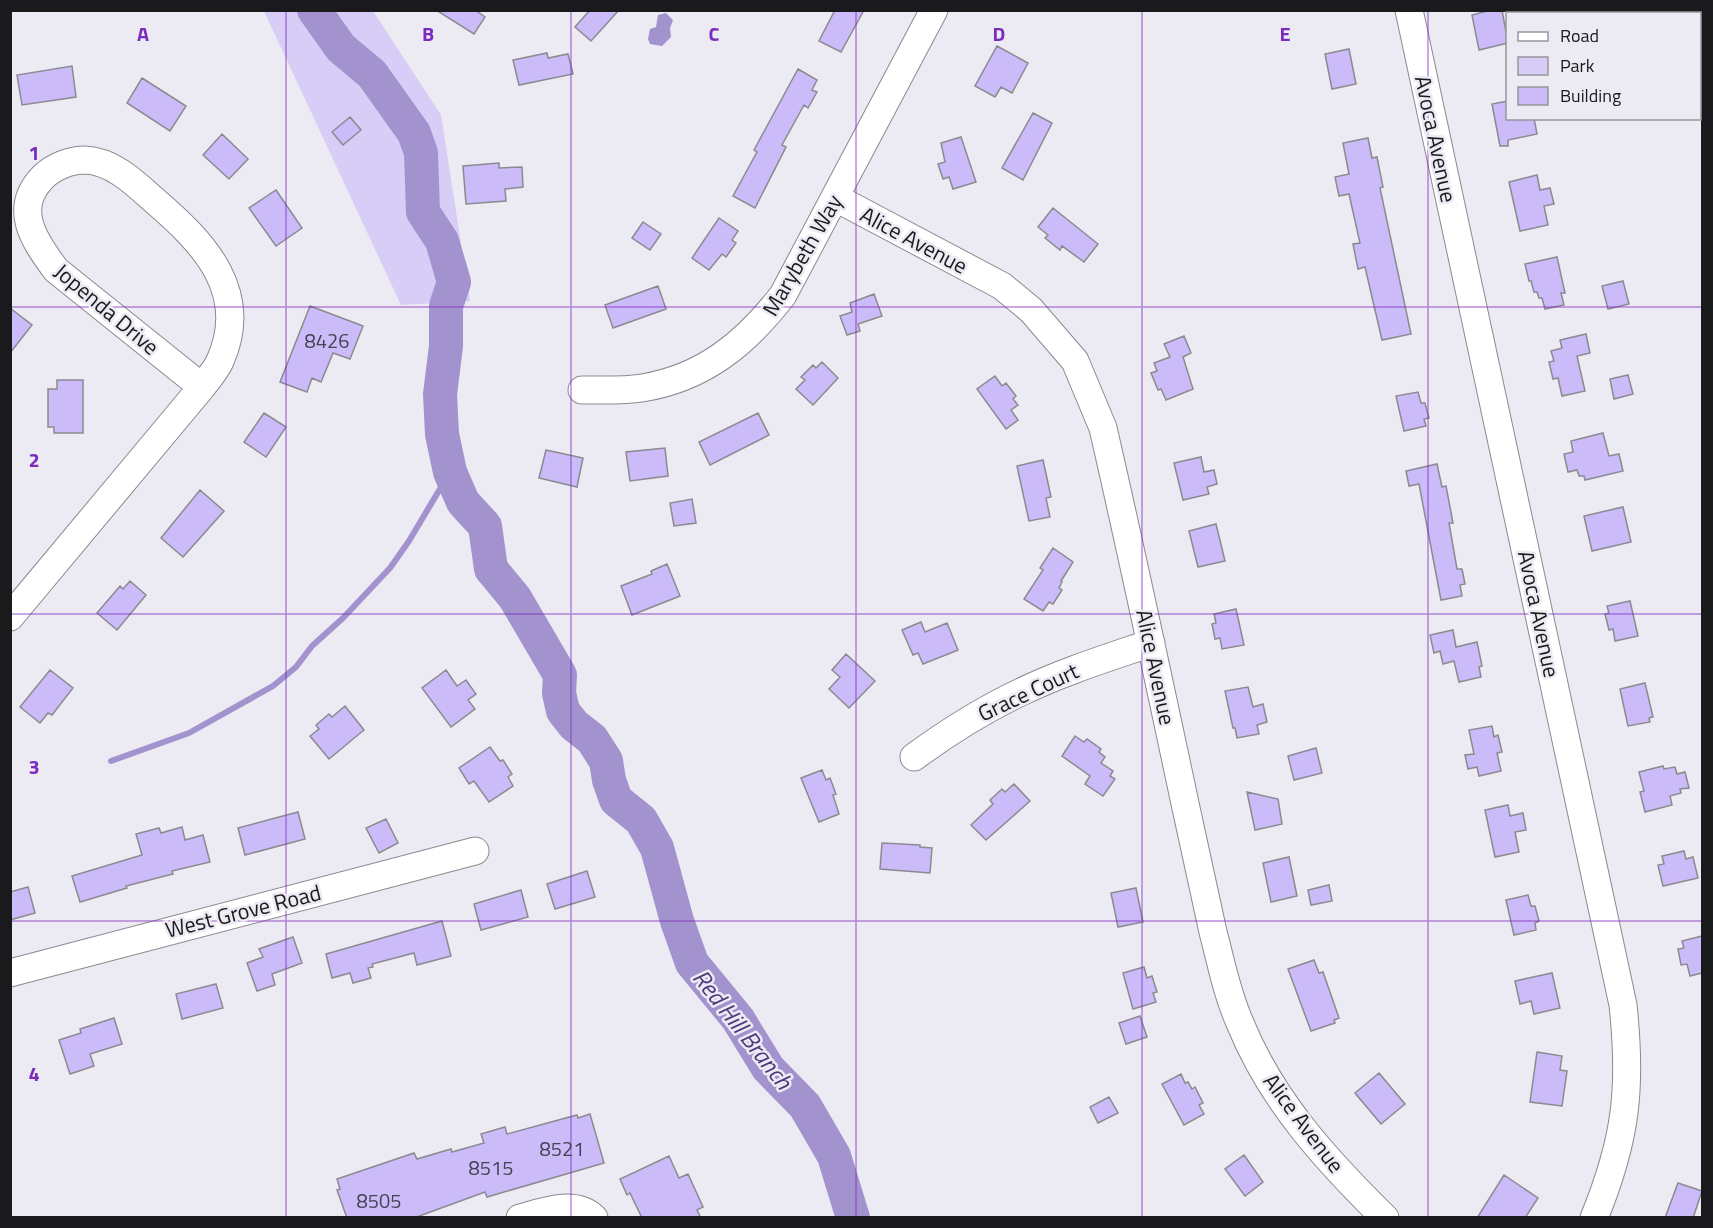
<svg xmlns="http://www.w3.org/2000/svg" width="1713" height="1228" font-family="'Titillium Web',sans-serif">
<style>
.green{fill:#d7cdf6}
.water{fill:#a292cd}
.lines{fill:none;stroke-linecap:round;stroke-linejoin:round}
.stream{stroke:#a292cd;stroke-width:6}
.river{stroke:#a292cd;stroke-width:34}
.building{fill:#cbbbf8;stroke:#8b8a90;stroke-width:1.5}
.minor-casing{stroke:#8b8990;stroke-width:29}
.minor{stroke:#fff;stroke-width:27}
.grid{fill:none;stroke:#7b2cbf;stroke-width:1.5;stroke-opacity:0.55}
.labels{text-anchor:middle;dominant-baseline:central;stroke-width:5;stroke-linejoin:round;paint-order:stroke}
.number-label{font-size:20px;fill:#464253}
.street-label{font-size:22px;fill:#1a191c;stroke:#eceaf2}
.water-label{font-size:24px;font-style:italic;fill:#4f377e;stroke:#eceaf2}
.grid-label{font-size:20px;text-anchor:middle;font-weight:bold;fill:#7b2cbf;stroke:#eceaf2;stroke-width:5;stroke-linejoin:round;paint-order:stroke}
</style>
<rect width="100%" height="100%" fill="#eceaf2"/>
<path class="green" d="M264,11H373L441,115L470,301L401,305Z"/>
<path class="water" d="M666,13L673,20L670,28L671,37L662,46L650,44L648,39L650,29L656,27L658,15Z"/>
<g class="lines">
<path class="stream" d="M111,761L189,733L273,686L296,667L312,646L343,618L390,568L409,541L450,472"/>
<path class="river" d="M314,10L341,48L372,74L414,133L421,153L423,212L442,241L454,282L446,306V346L440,394L442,434L450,472L463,502L485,526L491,569L515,598L560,675L559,693L563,711L574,725L592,739L606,761L609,780L616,800L641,820L657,848L677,921L692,963L738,1019L768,1068L805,1106L834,1156L853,1218"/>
</g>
<path class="building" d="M436,10H475L485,17L474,34Z
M590,10H619L591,41L575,27Z
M835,10H864L841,52L819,41Z
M1491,10H1502L1508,43L1479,50L1472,15Z
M997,46L1028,63L1012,93L1001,87L995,97L975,86Z
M1349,49L1356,84L1332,89L1325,54Z
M547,53L548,58L568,54L573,74L519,85L513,60Z
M72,66L76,97L22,105L17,75Z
M798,69L817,80L812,90L817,92L808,108L804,105L782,145L786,147L755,208L733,196L757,152L754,150Z
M142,78L186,106L170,131L127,103Z
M1508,101V118H1534L1537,134L1508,140V146H1500L1492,104Z
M1033,113L1052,123L1023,180L1002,168Z
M350,117L361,130L343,145L332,132Z
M222,134L248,159L229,179L203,155Z
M961,137L976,182L953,189L949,177L943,179L938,164L945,162L941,143Z
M1368,138L1372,158L1377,157L1383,187L1380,188L1411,334L1382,340L1365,267L1358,269L1353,244L1360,243L1349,194L1339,196L1335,177L1349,174L1343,143Z
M499,163V168L522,167L523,187L505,189L506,201L466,204L463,166Z
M1537,175L1540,190L1550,188L1554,204L1544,206L1548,225L1520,231L1509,182Z
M276,190L302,228L276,246L249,208Z
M1053,208L1098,244L1084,262L1062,246L1060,250L1045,238L1048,235L1038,227Z
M719,218L738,231L732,240L736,243L726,257L722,254L709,270L692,258Z
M643,222L661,234L650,250L632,238Z
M1557,257L1565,293H1561L1564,305L1545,309L1542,298H1539L1537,292H1534L1531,281H1529L1525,264Z
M1623,281L1629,304L1608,309L1602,286Z
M658,286L666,309L613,328L605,305Z
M874,294L882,316L858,324L860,331L847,335L840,316L852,312L850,303Z
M310,306L363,326L350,359L333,353L321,382L312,378L307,392L280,382Z
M10,308L32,325L10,353Z
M1586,334L1590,353L1577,356L1585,391L1562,396L1558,378L1553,379L1549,362L1554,361L1551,351L1562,348L1560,340Z
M1184,336L1191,353L1183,357L1193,389L1166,400L1161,389L1158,390L1151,373L1157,371L1154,363L1170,357L1164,344Z
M822,362L838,378L813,405L796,389L805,380L801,377L813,365L816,368Z
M1628,375L1633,394L1614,399L1610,379Z
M995,376L1002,386L1006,383L1016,396L1013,399L1018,405L1011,410L1018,420L1006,429L977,389Z
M57,380H83V433H54V427H48V389H57Z
M1418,392L1421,403H1425L1429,418L1424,419L1426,426L1404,431L1396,396Z
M264,413L286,427L266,457L244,442Z
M758,413L769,435L710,465L699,442Z
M1603,433L1609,456L1619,454L1623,471L1585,480L1584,476H1579L1577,470L1568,472L1564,454L1573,452L1571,441Z
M665,448L668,476L630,481L626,452Z
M546,450L583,458L577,487L539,478Z
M1201,457L1204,472L1214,470L1217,484L1207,487L1209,494L1183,500L1174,463Z
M1043,460L1051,497L1046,498L1050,517L1029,521L1017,466Z
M1437,464L1442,487L1446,486L1453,523H1449L1457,569H1462L1465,584L1460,585L1462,596L1441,600L1419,484L1409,486L1406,471Z
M200,490L224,511L183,557L161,538Z
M692,499L696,523L674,526L670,503Z
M1623,507L1631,542L1592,551L1584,516Z
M1216,524L1225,561L1198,567L1189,531Z
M1053,548L1073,562L1061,581L1062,582L1059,588L1062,590L1053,604L1049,602L1043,611L1024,599L1043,570L1040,568Z
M667,564L680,596L632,615L621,586L652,574L651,571Z
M130,581L146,595L117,630L97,613L120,586L123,589Z
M1630,601L1638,636L1615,641L1613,629L1609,630L1605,614L1609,613L1607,606Z
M1236,609L1244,645L1222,649L1220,638L1215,639L1212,624L1216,623L1214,614Z
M921,622L925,632L947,623L958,650L923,664L918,653L913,655L902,630Z
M1453,630L1456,647L1477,642L1482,666L1479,667L1481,677L1459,682L1454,661L1443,664L1440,651L1434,653L1430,635Z
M846,654L875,681L849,708L829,689L840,677L832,670Z
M50,670L73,688L52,715L48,713L40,723L20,707Z
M446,670L457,686L466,680L476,694L468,700L475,709L451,727L422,688Z
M1645,683L1653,717L1649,718L1650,722L1628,726L1620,689Z
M1248,687L1253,707L1263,704L1267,722L1257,725L1259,734L1237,738L1235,728H1233L1225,691Z
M345,706L364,730L329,759L310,736L319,729L316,725L329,714L332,717Z
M1492,726L1494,737L1498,735L1502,752L1497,753L1501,771L1479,776L1477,767L1468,769L1465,755L1474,754L1469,730Z
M1075,736L1084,742L1087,739L1101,749L1099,752L1105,757L1101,763L1113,771L1110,776L1115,779L1103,796L1085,784L1090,776L1062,756Z
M490,747L500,761L503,760L512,774L508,777L513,786L489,802L474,781L469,784L459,768Z
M1316,748L1322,773L1294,780L1288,756Z
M1663,766L1664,769L1675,767L1677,774L1685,772L1689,788L1680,789L1681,793L1670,796L1672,805L1645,812L1640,792L1644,791L1639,772Z
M822,770L826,780L830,778L836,794L833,795L839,814L819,822L801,778Z
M1014,784L1030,801L986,840L971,825L993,804L990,800L1002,789L1005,792Z
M1247,792L1278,799L1282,824L1255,830Z
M1508,805L1510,816L1523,813L1526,830L1515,832L1519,852L1495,857L1485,810Z
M298,812L305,839L245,855L238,828Z
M386,819L398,843L379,853L366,828Z
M182,827L185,840L203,835L210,862L172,871L173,874L126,886L127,888L80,902L72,876L142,855L136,834L159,828L161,833Z
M882,843L920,845V847L932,848L930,873L880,869Z
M1684,851L1686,859L1693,857L1698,878L1663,886L1658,865L1664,864L1662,856Z
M1289,857L1297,896L1271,902L1263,863Z
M587,871L595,897L555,909L547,884Z
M1329,885L1332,901L1311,905L1308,890Z
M28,887L35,913L10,920V892Z
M1136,888L1143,922L1118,927L1111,893Z
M521,890L528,917L481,930L474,904Z
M1528,895L1531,906H1535L1539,921L1535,923L1536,930L1514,935L1506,900Z
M442,921L451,956L417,965L414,953L372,964L373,967L368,968L371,978L353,983L350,973L332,978L326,954Z
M1702,936V973L1690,976L1687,964L1681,965L1678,949L1684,948L1682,941Z
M293,937L302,963L272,974L275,985L257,991L247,963L263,957L259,949Z
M1314,960L1319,973L1323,972L1339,1018L1334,1020L1335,1023L1311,1031L1288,969Z
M1144,967L1147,978L1152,976L1157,992L1153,993L1156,1002L1133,1009L1123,973Z
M1552,973L1560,1008L1534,1014L1531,1001L1520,1004L1515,981Z
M216,984L223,1008L182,1019L176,994Z
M1140,1016L1147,1037L1126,1044L1119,1023Z
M114,1018L122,1044L90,1054L94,1066L70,1074L59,1040L81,1033L80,1029Z
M1537,1052L1562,1056L1560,1070L1567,1071L1562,1106L1530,1102Z
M1379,1073L1405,1104L1381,1124L1355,1093Z
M1181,1074L1185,1083L1188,1082L1192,1089L1195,1087L1203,1103L1199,1105L1204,1114L1184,1125L1162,1084Z
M1109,1097L1118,1113L1098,1123L1090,1107Z
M590,1114L604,1163L580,1170L487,1197L485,1192L414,1218H347L337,1190L340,1189L337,1179L414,1153L417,1159L451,1149L452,1152L484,1143L481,1134L505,1127L507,1134L577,1115L578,1118Z
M1244,1155L1263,1182L1245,1196L1225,1169Z
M669,1156L679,1178L688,1174L703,1207L697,1210L701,1218H642L630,1193L627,1195L620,1179Z
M1504,1175L1538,1198L1525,1218H1477Z
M1678,1183L1702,1191L1693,1218H1665Z"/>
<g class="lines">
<g class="minor-casing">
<path id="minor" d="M1409,10L1623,1005C1632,1089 1626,1140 1594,1218
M836,198L1002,286L1031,310L1075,361L1103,428C1132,554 1159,681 1186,808C1195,849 1204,891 1213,932C1221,962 1227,994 1240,1023C1271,1100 1326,1160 1385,1218
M582,390C602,390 623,391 642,388C704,378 746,343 783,295L934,10
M10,617L202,387C208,379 216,370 220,361C251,292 204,243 155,201C136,184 113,161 85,160C70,160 53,167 43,177C12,209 34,240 56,270L202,387
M914,757C948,732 983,710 1021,692C1062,672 1107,658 1151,643
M10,973L475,851
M520,1218C542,1212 575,1199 594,1218"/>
</g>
<use href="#minor" class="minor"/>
</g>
<path class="grid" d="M286,10V1218M571,10V1218M856,10V1218M1142,10V1218M1428,10V1218M10,307H1702M10,614H1702M10,921H1702"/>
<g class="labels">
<g class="number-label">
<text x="327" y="340">8426</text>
<text x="562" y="1148">8521</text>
<text x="491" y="1167">8515</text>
<text x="379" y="1200">8505</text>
</g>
<g class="street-label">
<text transform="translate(1436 139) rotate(78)">Avoca Avenue</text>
<text transform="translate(914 240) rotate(28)">Alice Avenue</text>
<text transform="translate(802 255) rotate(-60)">Marybeth Way</text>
<text transform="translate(107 309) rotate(40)">Jopenda Drive</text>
<text transform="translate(1539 614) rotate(78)">Avoca Avenue</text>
<text transform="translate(1156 667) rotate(78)">Alice Avenue</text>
<text transform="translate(1028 692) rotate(-25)">Grace Court</text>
<text transform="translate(243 911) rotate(-14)">West Grove Road</text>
<text transform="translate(1304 1123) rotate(53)">Alice Avenue</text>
</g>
<g class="water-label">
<text transform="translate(743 1029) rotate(52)">Red Hill Branch</text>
</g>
</g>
<g class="grid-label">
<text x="143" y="41">A</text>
<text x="428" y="41">B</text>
<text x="714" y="41">C</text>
<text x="999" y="41">D</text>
<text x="1285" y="41">E</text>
<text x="34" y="160">1</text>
<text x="34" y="467">2</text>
<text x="34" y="774">3</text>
<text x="34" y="1081">4</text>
</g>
<rect width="1713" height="1228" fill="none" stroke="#1a191c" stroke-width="24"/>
<rect x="1506" y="12" width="195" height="108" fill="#eceaf2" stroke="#98969c" stroke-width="1.5"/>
<rect x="1518" y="32" width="30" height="9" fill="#ffffff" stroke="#98969c" stroke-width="1.5"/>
<text x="1560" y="42" font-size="18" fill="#1a191c">Road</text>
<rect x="1518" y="57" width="30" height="18" fill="#d7cdf6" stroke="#98969c" stroke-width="1.5"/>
<text x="1560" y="72" font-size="18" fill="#1a191c">Park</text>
<rect x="1518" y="87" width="30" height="18" fill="#cbbbf8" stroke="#98969c" stroke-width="1.5"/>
<text x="1560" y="102" font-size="18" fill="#1a191c">Building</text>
</svg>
